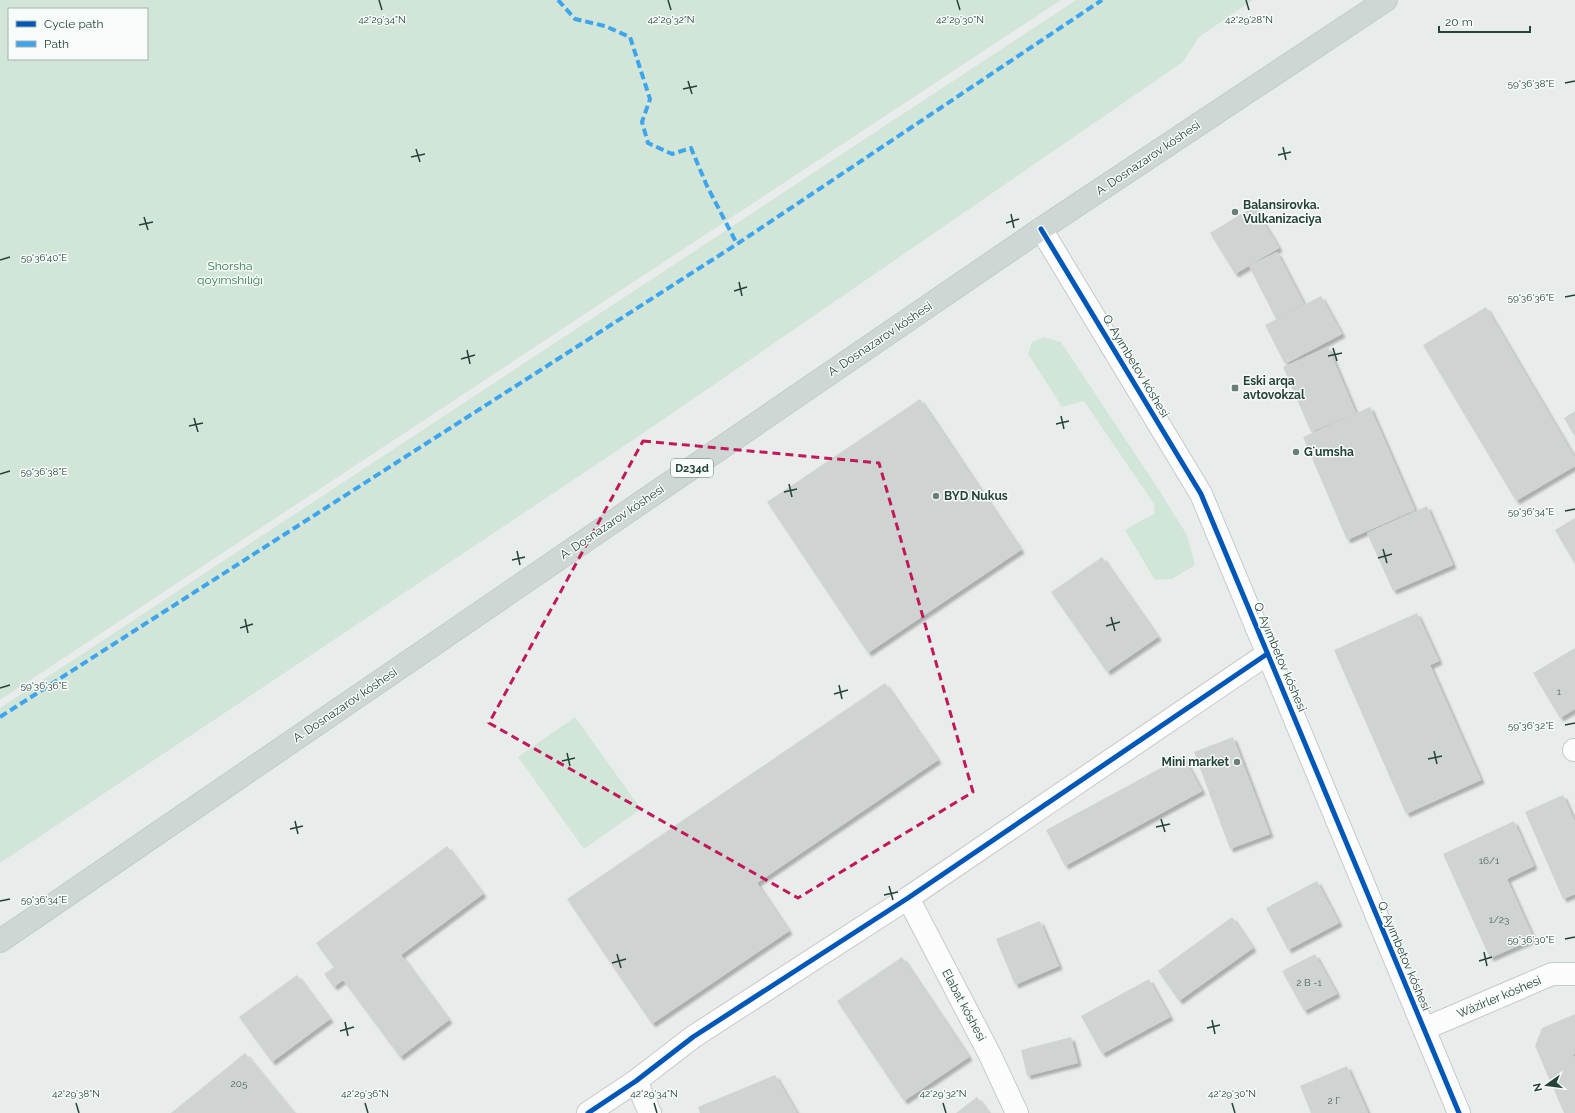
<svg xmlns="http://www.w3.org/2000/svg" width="1575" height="1113" font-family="Raleway,sans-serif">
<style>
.green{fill:#d1e6d8;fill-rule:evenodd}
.building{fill:#cfd4d2;filter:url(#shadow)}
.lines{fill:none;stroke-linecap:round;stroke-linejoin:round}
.street-casing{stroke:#c5cac8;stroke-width:24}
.secondary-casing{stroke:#c3cbc8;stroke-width:24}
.primary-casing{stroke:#c3ccc9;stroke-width:24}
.street{stroke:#fcfcfc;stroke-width:22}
.secondary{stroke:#fcfcfc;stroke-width:22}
.primary{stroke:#cfd7d5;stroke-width:22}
.quiet{stroke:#3ea4ec;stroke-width:4;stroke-dasharray:8 4;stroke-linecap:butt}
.cycleway-casing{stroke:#f7fbf9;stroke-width:8}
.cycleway{stroke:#0057b8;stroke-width:5}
.marked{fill:none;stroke:#c2185b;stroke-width:3;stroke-dasharray:8 5;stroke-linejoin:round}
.ticks{fill:none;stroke:#24423a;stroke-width:1.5}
.poi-dot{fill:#697e78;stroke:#f7fbf9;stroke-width:1.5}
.labels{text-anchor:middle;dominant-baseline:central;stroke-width:3;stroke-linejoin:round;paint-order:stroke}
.number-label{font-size:10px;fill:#506761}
.shield{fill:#f7fbf9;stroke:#637a73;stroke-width:1}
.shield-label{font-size:11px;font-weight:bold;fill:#24423a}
.street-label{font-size:12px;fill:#24423a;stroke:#f7fbf9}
.poi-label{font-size:12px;font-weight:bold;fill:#24423a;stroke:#f7fbf9;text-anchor:start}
.park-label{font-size:12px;fill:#2d7a4b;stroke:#f7fbf9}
.ticks-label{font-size:10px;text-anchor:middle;fill:#24423a;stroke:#f7fbf9;stroke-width:3;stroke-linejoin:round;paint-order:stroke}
</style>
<defs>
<filter id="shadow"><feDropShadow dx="3.5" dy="3.5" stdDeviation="1" flood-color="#0004"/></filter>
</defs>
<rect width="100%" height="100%" fill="#e8edeb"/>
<path class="green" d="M0,0H1061L0,700ZM9,9H147V59H9Z
M1076,0H1253L1199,37L1183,62L645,432L0,863V708Z
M1044,337L1061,342L1159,490L1187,535L1195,565L1172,579L1155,580L1125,530L1155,513L1154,504L1084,401L1062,407L1028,354L1032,342Z
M575,717L641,809L584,849L518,757Z"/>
<path class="building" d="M1254,206L1279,248L1235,274L1210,233Z
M1277,252L1304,304L1276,319L1249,266Z
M1321,296L1342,334L1285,364L1265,325Z
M1486,307L1575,458V466L1516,501L1423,345Z
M1328,347L1356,413L1311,432L1283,367Z
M920,399L1021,550L868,653L767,502Z
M1370,407L1415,510L1347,540L1303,437Z
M1575,411V437L1564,418Z
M1427,506L1453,565L1393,591L1367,533Z
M1575,518V564L1555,530Z
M1102,557L1158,637L1107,672L1051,592Z
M1417,613L1439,661L1430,665L1481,780L1406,814L1334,650Z
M1575,648V709L1560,718L1533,673Z
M885,683L938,760L757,883L789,931L652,1024L567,899Z
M1233,737L1270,834L1230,849L1194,752Z
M1183,756L1202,791L1065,866L1046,830Z
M1563,795L1575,822V894L1563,899L1525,812Z
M1514,821L1534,866L1507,879L1534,939L1490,958L1443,854Z
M447,846L483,894L401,955L449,1020L400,1057L343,980L334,987L324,974L334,967L316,943Z
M1317,881L1339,923L1288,950L1266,908Z
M1232,917L1253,948L1179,1001L1158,971Z
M1040,921L1059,966L1015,985L996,939Z
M1315,954L1337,994L1304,1011L1282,971Z
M902,957L969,1057L904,1101L837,1001Z
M297,975L330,1019L272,1062L239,1017Z
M1149,979L1170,1017L1102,1054L1081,1016Z
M1575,1014V1053L1573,1054L1575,1058V1113H1564L1535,1046L1542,1028Z
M1071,1037L1078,1063L1027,1076L1021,1050Z
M245,1053L294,1113H171Z
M1347,1066L1368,1113H1311L1300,1086Z
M775,1075L797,1113H700L698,1107Z
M977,1097L989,1113H956Z"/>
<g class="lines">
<g class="street-casing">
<path id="street" d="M1574,750H1575
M908,898L990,1055L1017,1113
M1424,1029L1552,974H1575
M636,1081L650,1113
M588,1113L636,1081L693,1037L908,898L1267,654"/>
</g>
<g class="secondary-casing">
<path id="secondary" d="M1041,229L1201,494L1459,1113"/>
</g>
<g class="primary-casing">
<path id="primary" d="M0,941L1041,229L1386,0"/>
</g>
<use href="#street" class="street"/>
<use href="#secondary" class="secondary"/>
<use href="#primary" class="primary"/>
<path class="quiet" d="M558,0L575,19L605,26L630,37L650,99L642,122L648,143L672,154L691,148L707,186L737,244
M0,717L737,244L1102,0"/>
<g class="cycleway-casing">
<path id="cycleway" d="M1041,229L1201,494L1459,1113
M588,1113L636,1081L693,1037L908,898L1267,654"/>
</g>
<use href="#cycleway" class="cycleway"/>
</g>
<path class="marked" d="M643,441L879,463L973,792L798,898L489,723Z"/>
<path class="ticks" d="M379,0L382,10M668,0L671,10M957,0L960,10M1246,0L1249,10M688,81L692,94M1565,83L1575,81M683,89L697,86M1283,147L1286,160M416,149L420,162M1278,155L1291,152M411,157L425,154M1011,214L1014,228M144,217L148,230M1006,223L1019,219M139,225L153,222M0,260L10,257M739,282L742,296M734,291L747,287M1565,297L1575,295M1333,348L1337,361M467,350L470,364M1328,356L1342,353M461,359L475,355M1061,416L1064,429M194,418L198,432M1056,424L1069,421M189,426L203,423M0,474L10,471M789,484L792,497M784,492L797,489M1565,511L1575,509M1383,549L1387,563M517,551L520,565M1378,558L1392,554M512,560L525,557M1111,617L1115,631M245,619L248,633M1106,626L1120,622M240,628L253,624M839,685L842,699M0,688L10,685M834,694L848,690M1565,725L1575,723M1434,751L1437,764M567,753L570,766M1428,759L1442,756M562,761L575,758M1161,819L1165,832M295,821L298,834M1156,827L1170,824M290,829L303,826M889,886L893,900M884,895L898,892M0,901L10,899M1565,939L1575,937M1484,952L1487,966M617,954L621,968M1479,961L1492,957M612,963L626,959M1212,1020L1215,1034M345,1022L348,1036M1207,1028L1220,1025M340,1031L354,1027M76,1103L79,1113M365,1103L368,1113M654,1103L657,1113M943,1103L946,1113M1232,1103L1235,1113"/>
<g class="poi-dot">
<circle cx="1235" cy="212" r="4"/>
<rect x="1231" y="384" width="8" height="8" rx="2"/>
<circle cx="1296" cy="452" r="4"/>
<circle cx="936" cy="496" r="4"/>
<circle cx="1237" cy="762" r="4"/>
</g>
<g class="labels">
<g class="number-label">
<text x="1559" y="691">1</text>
<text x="1489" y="860">16/1</text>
<text x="1499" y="919">1/23</text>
<text x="1309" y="982">2 В -1</text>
<text x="239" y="1083">205</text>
<text x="1334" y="1100">2 Г</text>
</g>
<rect class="shield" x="671" y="459" width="42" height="18" rx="3"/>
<g class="shield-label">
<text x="692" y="468">D234d</text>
</g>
<g class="street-label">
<text transform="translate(1148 158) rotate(-34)">A. Dosnazarov kóshesi</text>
<text transform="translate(880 339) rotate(-34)">A. Dosnazarov kóshesi</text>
<text transform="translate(1136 366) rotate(59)">Q. Ayımbetov kóshesi</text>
<text transform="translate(612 522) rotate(-34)">A. Dosnazarov kóshesi</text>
<text transform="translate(1280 657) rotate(67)">Q. Ayımbetov kóshesi</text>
<text transform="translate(345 705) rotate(-34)">A. Dosnazarov kóshesi</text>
<text transform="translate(1404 956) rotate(67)">Q. Ayımbetov kóshesi</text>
<text transform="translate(1499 997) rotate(-23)">Wázirler kóshesi</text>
<text transform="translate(964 1005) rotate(62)">Elabat kóshesi</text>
</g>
<g class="poi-label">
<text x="1243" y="205">Balansirovka.<tspan x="1243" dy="14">Vulkanizaciya</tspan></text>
<text x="1243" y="381">Eski arqa<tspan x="1243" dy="14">avtovokzal</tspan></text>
<text x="1304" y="452">Gʻumsha</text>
<text x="944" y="496">BYD Nukus</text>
<text x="1229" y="762" text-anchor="end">Mini market</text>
</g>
<g class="park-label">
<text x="230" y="266">Shorsha<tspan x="230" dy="14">qoyımshılıǵı</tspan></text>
</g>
</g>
<g class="ticks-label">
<text x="382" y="23">42°29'34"N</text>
<text x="671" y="23">42°29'32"N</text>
<text x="960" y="23">42°29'30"N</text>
<text x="1249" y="23">42°29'28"N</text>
<text x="1531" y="87">59°36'38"E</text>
<text x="44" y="261">59°36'40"E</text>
<text x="1531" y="301">59°36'36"E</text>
<text x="44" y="475">59°36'38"E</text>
<text x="1531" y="515">59°36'34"E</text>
<text x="44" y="689">59°36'36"E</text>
<text x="1531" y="729">59°36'32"E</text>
<text x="44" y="903">59°36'34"E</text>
<text x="1531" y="943">59°36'30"E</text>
<text x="76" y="1097">42°29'38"N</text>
<text x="365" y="1097">42°29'36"N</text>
<text x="654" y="1097">42°29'34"N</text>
<text x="943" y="1097">42°29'32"N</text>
<text x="1232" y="1097">42°29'30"N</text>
</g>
<rect x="8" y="8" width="140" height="52" fill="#f7fbf9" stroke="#a3b1ad"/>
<rect x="16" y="21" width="20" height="6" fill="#0057b8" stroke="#a3b1ad"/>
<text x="44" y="28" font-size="12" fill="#24423a">Cycle path</text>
<rect x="16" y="41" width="20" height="6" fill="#3ea4ec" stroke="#a3b1ad"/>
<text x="44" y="48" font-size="12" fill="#24423a">Path</text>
<g transform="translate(1547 1085) rotate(256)" stroke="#f7fbf9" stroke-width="3" paint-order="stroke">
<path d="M0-3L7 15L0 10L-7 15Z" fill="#24423a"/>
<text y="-6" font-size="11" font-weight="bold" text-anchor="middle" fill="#24423a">N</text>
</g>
<path d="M1439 26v6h91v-6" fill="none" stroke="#24423a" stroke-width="2"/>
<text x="1445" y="26" font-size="12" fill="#24423a" stroke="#f7fbf9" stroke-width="3" paint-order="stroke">20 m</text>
</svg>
